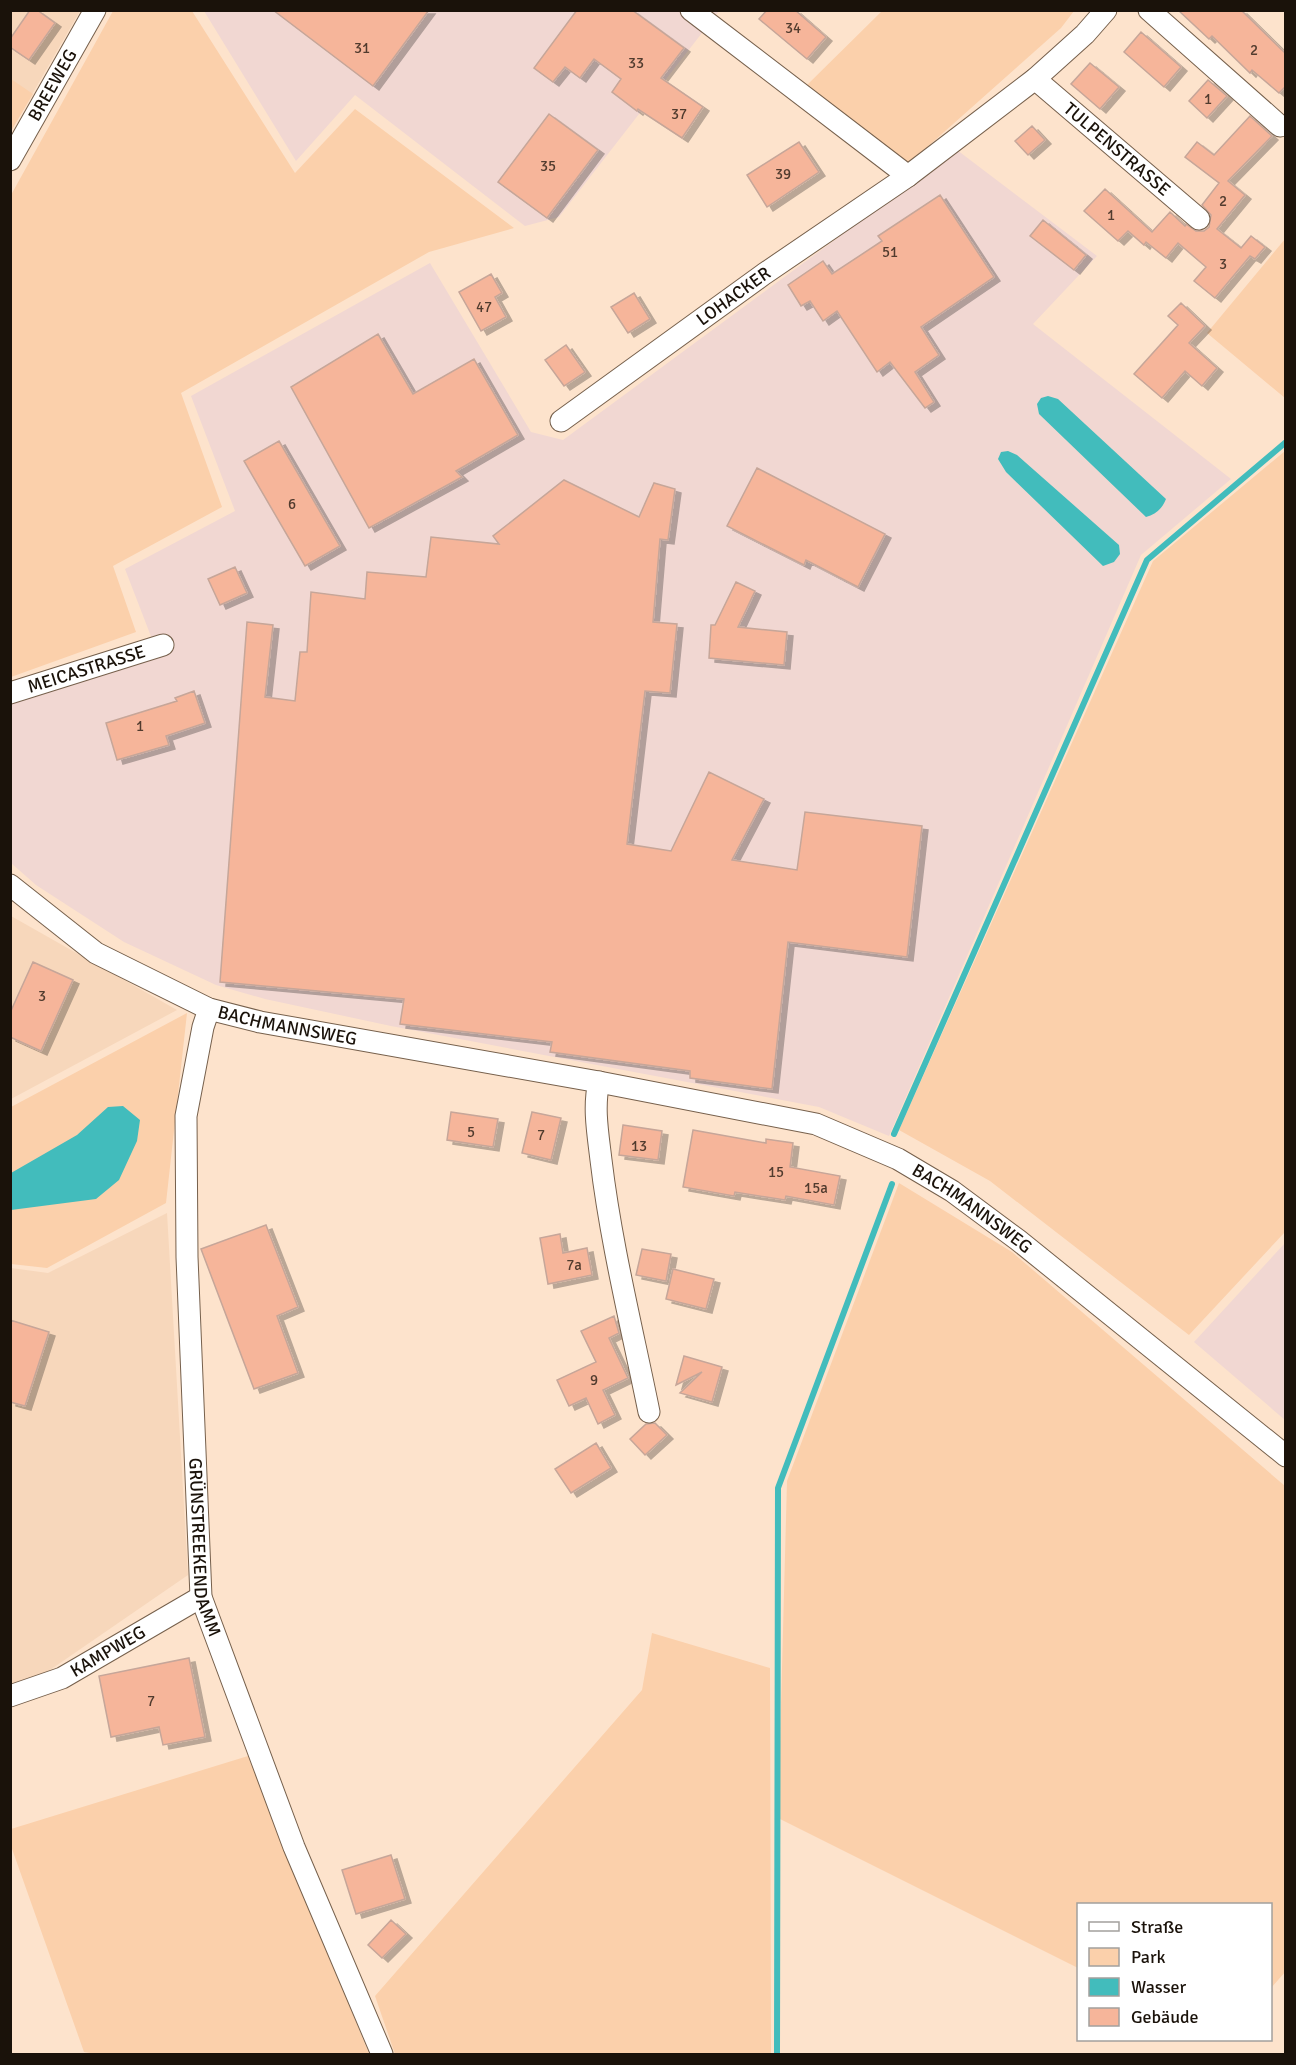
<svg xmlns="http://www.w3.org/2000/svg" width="1296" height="2065" font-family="Signika,sans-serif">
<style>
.built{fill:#f7d7bb}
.industrial{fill:#f1d7d2}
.green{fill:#fbd0ab}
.water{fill:#42bcbc}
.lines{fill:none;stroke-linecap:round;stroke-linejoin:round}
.stream{stroke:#42bcbc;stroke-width:6}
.building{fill:#f6b59a;stroke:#c6a699;stroke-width:1.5;filter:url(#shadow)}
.minor-casing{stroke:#76604c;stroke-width:23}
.minor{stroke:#fff;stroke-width:21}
.labels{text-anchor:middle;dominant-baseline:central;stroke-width:5;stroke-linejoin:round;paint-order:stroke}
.number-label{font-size:15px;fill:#513b2e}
.street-label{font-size:18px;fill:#1a120a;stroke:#fff}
</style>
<defs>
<filter id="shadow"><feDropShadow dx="6" dy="4" stdDeviation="0" flood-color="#0004"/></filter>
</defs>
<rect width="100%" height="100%" fill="#fde3cc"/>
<path class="built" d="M11,11H80L11,131Z
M11,916L177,1010L11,1099Z
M167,1213L188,1575L47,1672L11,1684V1268L48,1273Z"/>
<path class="industrial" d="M204,11H719L559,217L525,226L355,95L296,161Z
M957,150L1097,256L1033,324L1231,479L1141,555L889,1136L819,1107L391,1026L265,999L216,985L124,942L36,885L11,863L10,703L157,652L125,569L235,511L191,396L430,263L531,432L563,440Z
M1285,1243V1420L1194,1342Z"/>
<path class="green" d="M113,11H192L295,173L355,109L514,228L429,252L181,393L222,507L113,566L136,632L11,677V195Z
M882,11H1074L1061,28L907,165L805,87Z
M11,79L33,94L11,131Z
M1285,239V398L1207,333Z
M1285,451V1232L1189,1335L990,1181L899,1130L1153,561Z
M187,1013L166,1203L47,1268L11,1264V1107Z
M899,1183L1012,1252L1285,1486L1286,1971L1271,1988L1270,1904H1078V1968L778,1818L787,1481Z
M652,1633L770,1668L771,2054H395L375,1996L642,1690Z
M248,1756L369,2054H96L84,2052L11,1846V1829Z"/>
<path class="water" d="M1048,396L1058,399L1166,499C1162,509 1156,514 1146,517L1039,414L1037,404L1041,398Z
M1008,451L1017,455L1119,545L1120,554L1114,562L1103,566L1006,472L998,459L1001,452Z
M123,1106L140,1120L137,1141L119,1180L96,1199L11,1210V1173L77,1135L108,1107Z"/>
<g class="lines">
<path class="stream" d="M894,1134L1147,560L1286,442
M777,2054L778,1488L892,1184"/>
</g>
<path class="building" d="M30,10H37L55,23L29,60L10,47V39Z
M273,10H429L373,86Z
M577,10H632L684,48L661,78L703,107L682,138L638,109L637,111L612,92L621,79L594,59L580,78L565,67L553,82L534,68Z
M767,10H795L826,37L807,59L759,19Z
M1178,10H1241L1286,54V86L1279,93L1252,70L1250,73L1212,36L1209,39Z
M1141,32L1181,67L1164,87L1124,52Z
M1090,63L1119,87L1100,109L1071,84Z
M1208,80L1227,96L1207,118L1189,101Z
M549,114L598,150L547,218L498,182Z
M1250,116L1272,136L1228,181L1245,195L1217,229L1241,248L1251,236L1265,247L1255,259L1250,256L1215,298L1194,281L1206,267L1178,243L1166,258L1146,242L1144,245L1128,231L1118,241L1084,211L1105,189L1152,232L1170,212L1185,226L1186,224L1196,231H1204L1209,227L1211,215L1202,205L1219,183L1185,157L1197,142L1214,155Z
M1032,126L1045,140L1028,155L1015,141Z
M799,142L819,172L767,207L747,175Z
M940,195L994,277L921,327L939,355L915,372L934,402L925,408L890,362L877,372L837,311L823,321L810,301L801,306L788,285L823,261L832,274L882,241L878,236Z
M1043,220L1086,255L1074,270L1030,236Z
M491,274L502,293L495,297L506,317L481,331L459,292Z
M634,293L650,319L628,333L611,307Z
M1181,303L1205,326L1189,343L1217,368L1202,386L1185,371L1162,398L1134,374L1178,325L1168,316Z
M378,334L413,394L474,359L518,435L456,471L462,477L369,528L291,387Z
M566,345L585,372L564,386L545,360Z
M279,441L340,546L305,566L244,461Z
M757,468L885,534L858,587L806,560L804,565L727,526Z
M564,480L639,517L654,483L675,489L668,540L660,539L653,622L677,624L670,693L645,691L627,844L671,851L709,772L764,799L732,860L797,870L805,812L922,826L907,957L788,942L772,1089L690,1078V1071L550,1052L552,1042L400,1024L404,999L220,982L247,622L273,625L265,697L295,701L300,652H307L311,592L365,599L367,572L426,577L431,537L499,544L493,536Z
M235,567L247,593L220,605L208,579Z
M736,582L755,591L738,627L787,632L784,665L709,658L711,625H715Z
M194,691L205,723L166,736L169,745L117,760L106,723L177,701L175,698Z
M33,962L73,980L41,1051L10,1037V1013Z
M451,1112L498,1119L493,1147L447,1140Z
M532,1112L561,1118L551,1160L522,1153Z
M623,1125L662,1131L658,1160L619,1155Z
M693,1130L766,1143V1139L793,1143L790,1167L840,1176L834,1205L786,1196L785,1200L735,1192L734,1196L683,1187Z
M266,1225L298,1307L277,1316L298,1373L254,1389L201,1249Z
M560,1234L563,1253L587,1248L592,1275L548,1284L540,1238Z
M642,1249L671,1254L666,1281L636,1275Z
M673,1269L714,1279L706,1309L666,1299Z
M614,1316L619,1333L609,1338L628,1378L603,1390L615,1415L598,1424L586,1398L569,1406L557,1380L596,1362L581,1331Z
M10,1320L49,1332L25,1406L10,1402Z
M684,1356L722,1367L712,1402L680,1393L702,1372L676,1385Z
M655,1423L667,1435L645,1455L630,1439L646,1424Z
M596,1443L611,1468L571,1493L555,1469Z
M189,1658L205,1737L163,1745L159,1727L111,1737L99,1676Z
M391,1855L405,1899L356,1914L342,1870Z
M391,1920L406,1934L382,1958L368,1945Z"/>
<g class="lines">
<g class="minor-casing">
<g id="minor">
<path d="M691,10L908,176"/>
<path d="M1149,10L1280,126"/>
<path id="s1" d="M1035,79L1199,219"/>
<path id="s2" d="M10,160L95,10"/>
<path id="s3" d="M561,421L764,274L908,176L1035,79L1085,34L1106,10"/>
<path id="s4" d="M10,693L163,645"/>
<path id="s5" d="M10,885L96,953L209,1009L260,1022L599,1082L816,1124L898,1159L952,1191L1018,1240L1286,1456"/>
<path id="s6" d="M209,1009L203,1027L186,1116L187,1257L201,1597L294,1847L382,2054"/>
<path d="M599,1082C593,1107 598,1134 601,1160C611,1244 632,1328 649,1412"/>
<path id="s7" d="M10,1696L62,1678L201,1597"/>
</g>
</g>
<use href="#minor" class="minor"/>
</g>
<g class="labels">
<g class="number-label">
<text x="793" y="28">34</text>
<text x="362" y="48">31</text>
<text x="1254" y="50">2</text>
<text x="636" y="63">33</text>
<text x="1208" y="99">1</text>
<text x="679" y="114">37</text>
<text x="548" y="166">35</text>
<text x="783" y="174">39</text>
<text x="1223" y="201">2</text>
<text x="1111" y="215">1</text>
<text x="890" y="252">51</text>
<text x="1223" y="264">3</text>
<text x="484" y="307">47</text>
<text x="292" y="504">6</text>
<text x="140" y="726">1</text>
<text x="42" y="996">3</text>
<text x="471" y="1132">5</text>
<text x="541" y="1135">7</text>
<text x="639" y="1146">13</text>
<text x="776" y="1172">15</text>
<text x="816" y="1188">15a</text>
<text x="574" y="1265">7a</text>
<text x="594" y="1380">9</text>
<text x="151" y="1701">7</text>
</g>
<g class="street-label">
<text stroke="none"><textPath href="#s2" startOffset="86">BREEWEG</textPath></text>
<text stroke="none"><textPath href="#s1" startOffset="108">TULPENSTRASSE</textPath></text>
<text stroke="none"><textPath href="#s3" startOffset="213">LOHACKER</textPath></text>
<text stroke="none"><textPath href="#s4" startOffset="80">MEICASTRASSE</textPath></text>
<text stroke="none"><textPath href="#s5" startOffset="316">BACHMANNSWEG</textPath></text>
<text stroke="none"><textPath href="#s5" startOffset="1032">BACHMANNSWEG</textPath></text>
<text stroke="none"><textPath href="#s6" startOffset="542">GRÜNSTREEKENDAMM</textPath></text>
<text stroke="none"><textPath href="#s7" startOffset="108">KAMPWEG</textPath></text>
</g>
</g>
<rect width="1296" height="2065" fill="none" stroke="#1a120a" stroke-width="24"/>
<rect x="1077" y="1903" width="195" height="138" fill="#ffffff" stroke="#a3a09d" stroke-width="1.5"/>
<rect x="1089" y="1922" width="30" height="9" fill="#ffffff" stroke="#a3a09d" stroke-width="1.5"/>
<text x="1131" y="1933" font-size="18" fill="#1a120a">Straße</text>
<rect x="1089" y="1948" width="30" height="18" fill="#fbd0ab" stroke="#a3a09d" stroke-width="1.5"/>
<text x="1131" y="1963" font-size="18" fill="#1a120a">Park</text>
<rect x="1089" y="1978" width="30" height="18" fill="#42bcbc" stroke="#a3a09d" stroke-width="1.5"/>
<text x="1131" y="1993" font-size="18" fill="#1a120a">Wasser</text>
<rect x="1089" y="2008" width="30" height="18" fill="#f6b59a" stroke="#a3a09d" stroke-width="1.5"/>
<text x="1131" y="2023" font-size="18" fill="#1a120a">Gebäude</text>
</svg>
